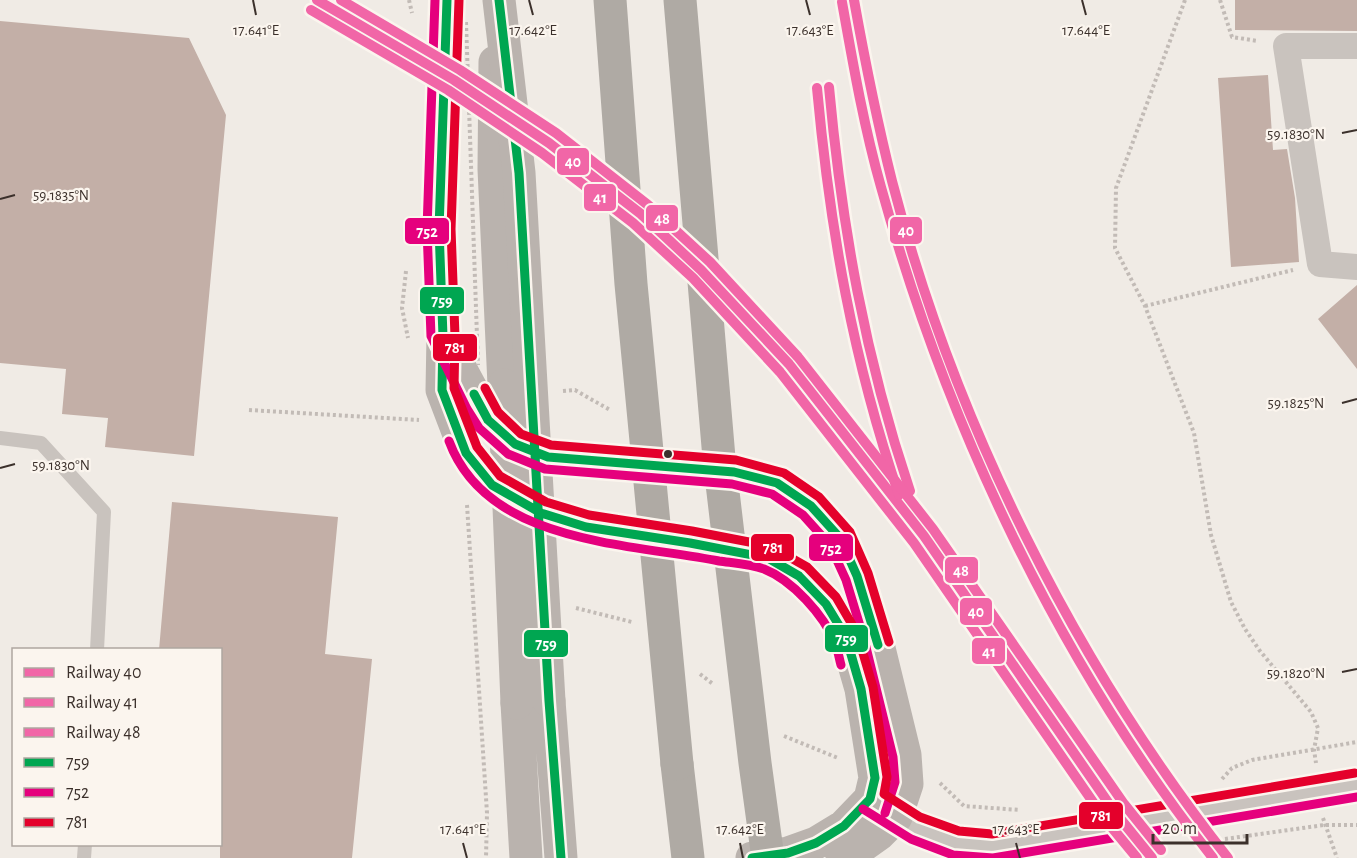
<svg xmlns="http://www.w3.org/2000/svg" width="1357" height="858" font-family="'Alegreya Sans',sans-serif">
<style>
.building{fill:#c3afa7}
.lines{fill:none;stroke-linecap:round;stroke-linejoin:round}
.path{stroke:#c2bbb6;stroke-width:4;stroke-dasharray:3 3;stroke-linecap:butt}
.service{stroke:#c9c3be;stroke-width:14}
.minor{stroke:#c9c3be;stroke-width:26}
.secondary{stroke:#bab3ae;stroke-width:33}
.motorway{stroke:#afaaa4;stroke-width:33}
.path-bridge{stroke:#c2bbb6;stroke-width:4;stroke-dasharray:3 3;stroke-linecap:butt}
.secondary-bridge{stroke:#bab3ae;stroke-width:33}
.motorway-bridge{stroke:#afaaa4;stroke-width:33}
.bus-1-casing{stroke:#fbf5ee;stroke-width:14}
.bus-2-casing{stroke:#fbf5ee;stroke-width:14}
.bus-3-casing{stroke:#fbf5ee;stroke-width:14}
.bus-1{stroke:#00a651;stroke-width:9}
.bus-2{stroke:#e5007d;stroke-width:9}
.bus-3{stroke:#e4002b;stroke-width:9}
.rail-1-casing{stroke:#fbf5ee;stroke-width:15}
.rail-2-casing{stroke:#fbf5ee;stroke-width:15}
.rail-3-casing{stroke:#fbf5ee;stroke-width:15}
.rail-1{stroke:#f166a7;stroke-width:10}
.rail-2{stroke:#f166a7;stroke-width:10}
.rail-3{stroke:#f166a7;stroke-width:10}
.ticks{fill:none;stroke:#3b302b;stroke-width:2}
.bus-dot{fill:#3b302b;stroke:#fbf5ee;stroke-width:2}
.ticks-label{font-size:15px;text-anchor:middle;fill:#3b302b;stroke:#fbf5ee;stroke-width:4.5;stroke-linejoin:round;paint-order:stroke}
.line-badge{stroke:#fbf5ee;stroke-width:2}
.badge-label{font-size:16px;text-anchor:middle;font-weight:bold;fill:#fff}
</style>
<rect width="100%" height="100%" fill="#f0ebe5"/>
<path class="building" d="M1235,0H1357V31L1235,30Z
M0,21L189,38L226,115L194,456L105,447L108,418L62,414L66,369L0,363Z
M1268,75L1273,150L1287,149L1295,198L1299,262L1231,267L1218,78Z
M1357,285V369L1318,319Z
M172,502L338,517L325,654L372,659L352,858H220V650H159Z"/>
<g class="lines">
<path class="path" d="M409,0L412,13
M1185,0L1116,188L1115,248L1145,306L1194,433L1211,535L1231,602L1245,629L1260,651L1311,712L1318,728L1314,750L1316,763
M1220,0L1232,37L1258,41
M406,271L402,308L408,338
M1145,306L1293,270
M563,391L575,390L610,410
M249,410L419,420
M467,505L487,813L486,858
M576,608L632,622
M700,674L713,684
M784,736L838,758
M1222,779L1232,768L1252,760L1357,742
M940,783L964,806L1020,810
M1323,818L1337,858
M1225,839L1324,825H1357"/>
<path class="service" d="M0,438L41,443L104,512L97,650
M84,858L85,844"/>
<path class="minor" d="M1357,46H1286L1320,264L1357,267
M880,806L915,828L956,843L993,846L1357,785"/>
<path class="secondary" d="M447,0L439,229L443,336L442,390L466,453L492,485L541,513L586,527L690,543L768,558L799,576L826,604L846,637L861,689L875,778L870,799L844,826L816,843L788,853L752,858
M495,62L494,169L504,385
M444,338L488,420L515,444L548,457L607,463L734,472L777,483L811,506L840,538L857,576L876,636L905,755L907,784L896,817L879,834L854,852L842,858
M549,701L561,858
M517,703L526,858"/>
<path class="motorway" d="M677,764L688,858"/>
<path class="path-bridge" d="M466,22L478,365"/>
<path class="secondary-bridge" d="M499,0L519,173L549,701
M504,385L517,703"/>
<path class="motorway-bridge" d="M610,0L631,284L677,764
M680,0L719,458L755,763L768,858"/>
<g class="bus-1-casing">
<path id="bus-1" d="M447,0L439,229L443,336L442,390L466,453L492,485L541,513L586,527L690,543L768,558L799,576L826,604L846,637L861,689L875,778L870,799L844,826L816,843L788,853L752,858
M499,0L519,173L549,701L561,858
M474,394L488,420L515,444L548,457L734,472L777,483L811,506L840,538L857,576L878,645"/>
</g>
<g class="bus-2-casing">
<path id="bus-2" d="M435,0L427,229L431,336L467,409L479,428L508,454L545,469L732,484L772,494L803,515L830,545L846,580L864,639L893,757L895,782L885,813
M449,441C487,544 628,543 719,561C733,563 750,564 764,569C792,580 824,615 835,643C838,650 839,658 841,665
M863,809L911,839L953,855L993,858L1357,797"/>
</g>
<g class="bus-3-casing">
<path id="bus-3" d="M459,0L451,229L455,336L454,388L477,447L500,476L546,502L589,515L692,531L770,546L807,567L836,597L857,633L873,687L887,777L884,794L920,817L959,831L992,834L1355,773
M485,388L498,412L521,434L551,445L736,460L784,473L819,497L850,532L868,573L889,642"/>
</g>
<use href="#bus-1" class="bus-1"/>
<use href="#bus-2" class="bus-2"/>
<use href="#bus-3" class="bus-3"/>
<g class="rail-1-casing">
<path id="rail-1" d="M317,0L454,80L549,143L641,214L701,270L789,364L924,536L1114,811L1152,858
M854,0C865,61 877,121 892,181C954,421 1075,664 1228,858
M829,87C842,228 865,357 910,491"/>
</g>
<g class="rail-2-casing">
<path id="rail-2" d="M842,2C853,64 864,127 881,187C947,426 1059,663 1213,858
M311,10L448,90L542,153L633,223L693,278L780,372L914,543L1104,818L1137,858
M817,88C830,230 853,360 899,495"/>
</g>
<g class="rail-3-casing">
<path id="rail-3" d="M341,0L460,70L556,133L648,205L710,262L798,357L933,529L1124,804L1161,850"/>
</g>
<use href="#rail-1" class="rail-1"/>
<use href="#rail-2" class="rail-2"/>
<use href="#rail-3" class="rail-3"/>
</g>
<path class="ticks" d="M253,0L256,15M529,0L533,15M806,0L810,15M1082,0L1086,15M1342,133L1357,130M0,199L15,195M1342,403L1357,399M0,468L15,464M1342,672L1357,669M463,843L467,858M740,843L743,858M1016,843L1020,858"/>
<circle class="bus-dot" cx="668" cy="454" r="5"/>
<g class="ticks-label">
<text x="256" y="35">17.641°E</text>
<text x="533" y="35">17.642°E</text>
<text x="810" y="35">17.643°E</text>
<text x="1086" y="35">17.644°E</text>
<text x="1296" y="139">59.1830°N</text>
<text x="61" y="200">59.1835°N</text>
<text x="1296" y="408">59.1825°N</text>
<text x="61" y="470">59.1830°N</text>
<text x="1296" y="678">59.1820°N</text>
<text x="463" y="834">17.641°E</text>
<text x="740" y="834">17.642°E</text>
<text x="1016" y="834">17.643°E</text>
</g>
<g class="line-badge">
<rect x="556" y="147" width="34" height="29" rx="6" fill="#f166a7"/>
<rect x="583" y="183" width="34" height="29" rx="6" fill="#f166a7"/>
<rect x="645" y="204" width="34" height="28" rx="6" fill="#f166a7"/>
<rect x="889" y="216" width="34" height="29" rx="6" fill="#f166a7"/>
<rect x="404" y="217" width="46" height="28" rx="6" fill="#e5007d"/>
<rect x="419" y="286" width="46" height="29" rx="6" fill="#00a651"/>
<rect x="432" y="333" width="46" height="29" rx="6" fill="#e4002b"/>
<rect x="750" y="533" width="45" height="29" rx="6" fill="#e4002b"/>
<rect x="808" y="533" width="46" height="29" rx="6" fill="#e5007d"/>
<rect x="944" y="556" width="35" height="28" rx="6" fill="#f166a7"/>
<rect x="959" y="597" width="34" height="29" rx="6" fill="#f166a7"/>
<rect x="824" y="624" width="45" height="29" rx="6" fill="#00a651"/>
<rect x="523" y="629" width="46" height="29" rx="6" fill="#00a651"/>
<rect x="971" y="637" width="35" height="28" rx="6" fill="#f166a7"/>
<rect x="1078" y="801" width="46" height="29" rx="6" fill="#e4002b"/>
</g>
<g class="badge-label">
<text x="573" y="167">40</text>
<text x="600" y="203">41</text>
<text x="662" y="224">48</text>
<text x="906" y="236">40</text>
<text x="427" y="237">752</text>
<text x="442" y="306">759</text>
<text x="455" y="353">781</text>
<text x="773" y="553">781</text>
<text x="831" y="554">752</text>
<text x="961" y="576">48</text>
<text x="976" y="617">40</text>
<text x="846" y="644">759</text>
<text x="546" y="649">759</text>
<text x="989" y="657">41</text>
<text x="1101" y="821">781</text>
</g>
<rect x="12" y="648" width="210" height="198" fill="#fbf5ee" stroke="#aea6a0" stroke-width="1.5"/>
<rect x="24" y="668" width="30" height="9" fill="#f166a7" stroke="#aea6a0" stroke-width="1.5"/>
<text x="66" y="678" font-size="18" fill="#3b302b">Railway 40</text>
<rect x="24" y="698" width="30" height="9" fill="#f166a7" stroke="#aea6a0" stroke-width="1.5"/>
<text x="66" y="708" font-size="18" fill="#3b302b">Railway 41</text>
<rect x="24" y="728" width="30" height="9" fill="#f166a7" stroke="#aea6a0" stroke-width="1.5"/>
<text x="66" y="738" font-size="18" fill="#3b302b">Railway 48</text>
<rect x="24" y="758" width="30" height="9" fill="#00a651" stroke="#aea6a0" stroke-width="1.5"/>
<text x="66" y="768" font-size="18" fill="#3b302b">759</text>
<rect x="24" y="788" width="30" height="9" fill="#e5007d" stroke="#aea6a0" stroke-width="1.5"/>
<text x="66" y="798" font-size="18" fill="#3b302b">752</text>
<rect x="24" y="818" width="30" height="9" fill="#e4002b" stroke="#aea6a0" stroke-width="1.5"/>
<text x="66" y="828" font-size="18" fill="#3b302b">781</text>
<path d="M1153 834v9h94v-9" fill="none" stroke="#3b302b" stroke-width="3"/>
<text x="1162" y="834" font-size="18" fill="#3b302b" stroke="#fbf5ee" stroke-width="4.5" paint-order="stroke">20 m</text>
</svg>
